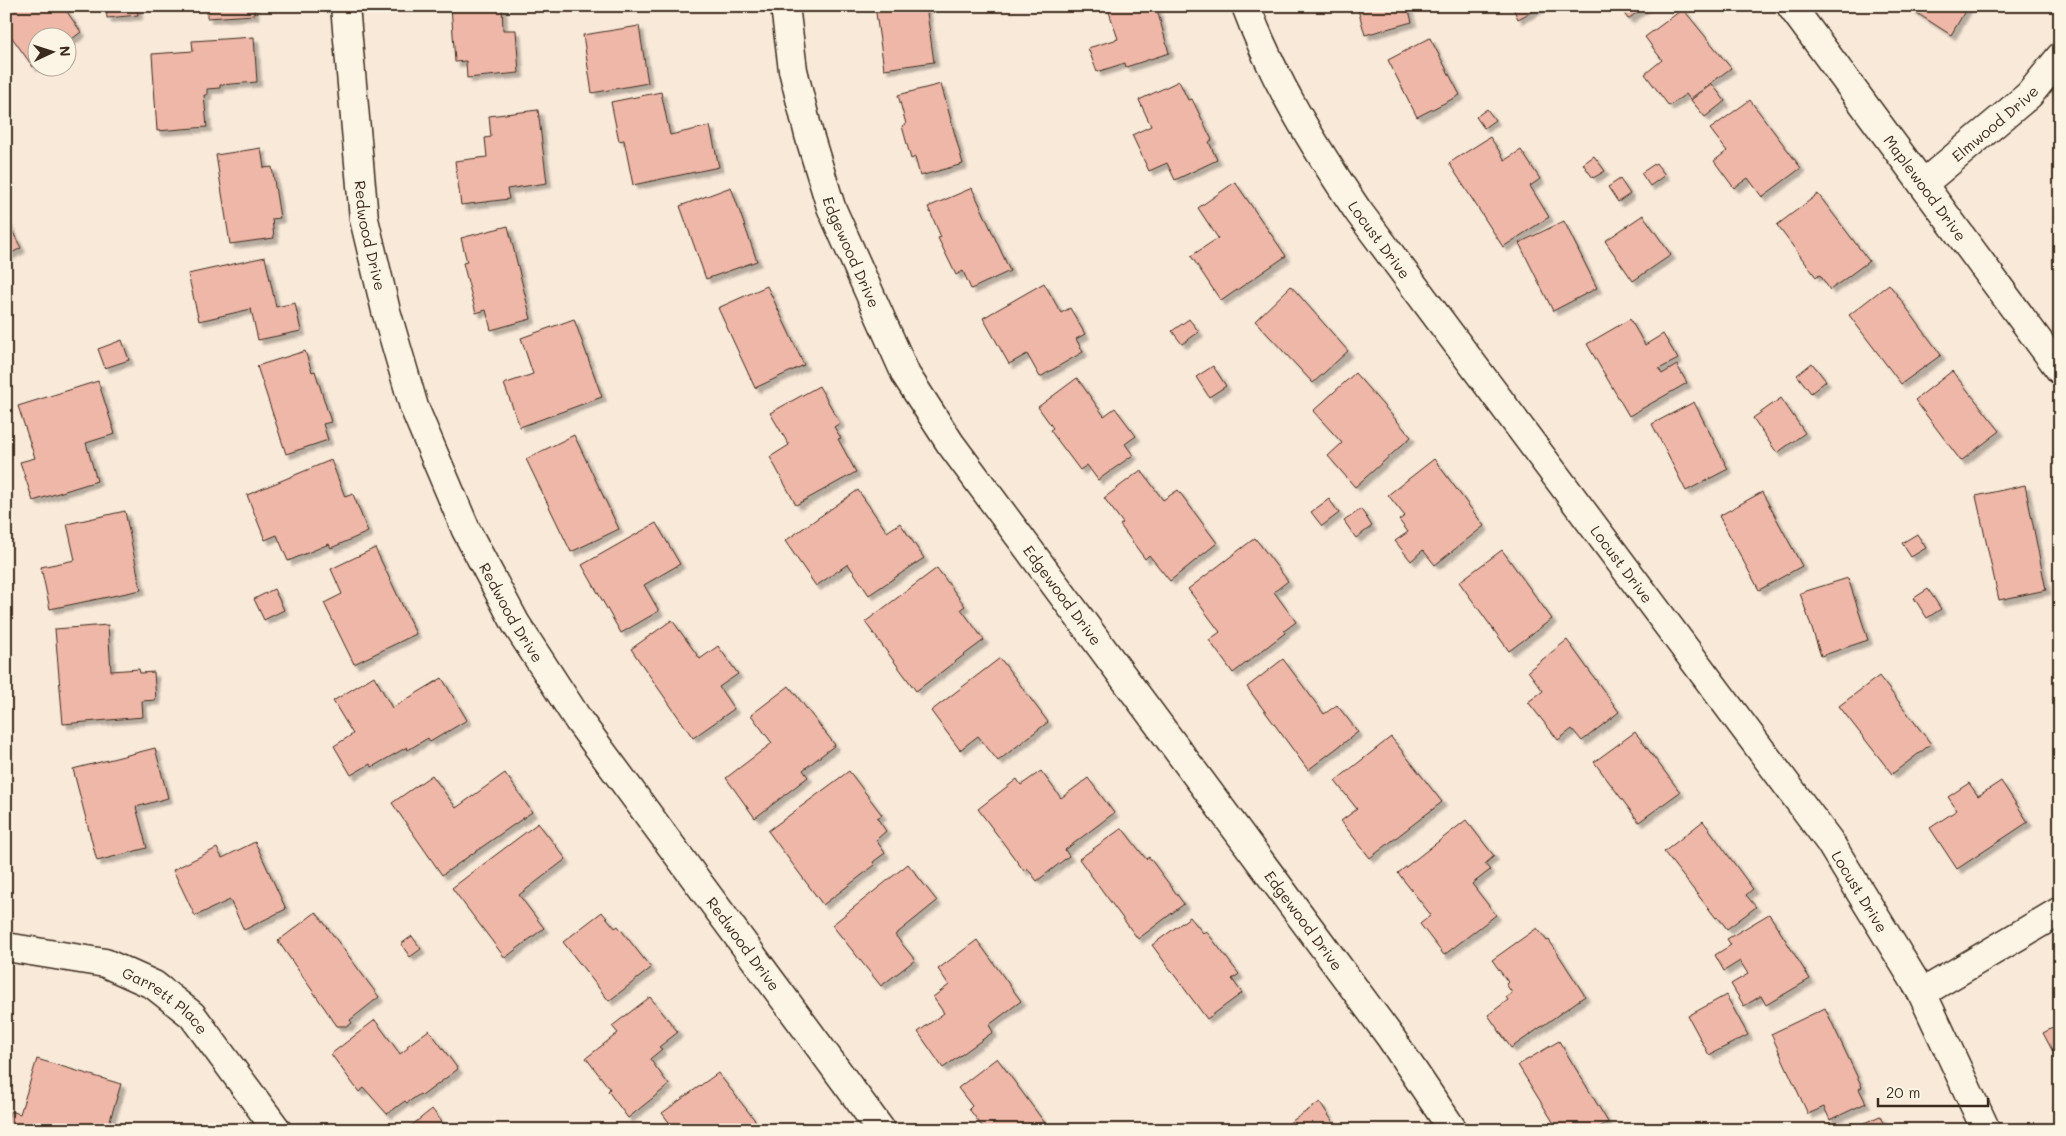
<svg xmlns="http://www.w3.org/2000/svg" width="2066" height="1136" font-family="Mali,sans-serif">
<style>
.building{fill:#efb7a7;stroke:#3b2a1e;filter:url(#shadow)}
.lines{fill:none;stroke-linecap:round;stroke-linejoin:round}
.minor-casing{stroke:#3b2a1e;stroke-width:31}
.minor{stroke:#fcf5e5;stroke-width:28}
.labels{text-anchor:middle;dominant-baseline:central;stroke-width:4;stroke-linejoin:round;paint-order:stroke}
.street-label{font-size:15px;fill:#3b2a1e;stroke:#fcf5e5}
</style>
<defs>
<filter id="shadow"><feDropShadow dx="4.5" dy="4.5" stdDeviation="1" flood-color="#0004"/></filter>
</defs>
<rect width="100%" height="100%" fill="#f9e9d9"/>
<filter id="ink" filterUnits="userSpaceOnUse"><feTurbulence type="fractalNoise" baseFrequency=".02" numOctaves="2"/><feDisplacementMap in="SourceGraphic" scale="10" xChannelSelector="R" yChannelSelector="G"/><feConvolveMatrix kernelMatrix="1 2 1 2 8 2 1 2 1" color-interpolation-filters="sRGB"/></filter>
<g filter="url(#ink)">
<path class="building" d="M6,6H63L81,32L68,42V38H38V63L33,67L6,29Z
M106,6H137L138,15L107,18Z
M207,6H254V15L207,18Z
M451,6H502L503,30H516L519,73L467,78L466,61L455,62Z
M875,6H926L934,62L884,69Z
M1107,6H1156L1169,53L1126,67L1125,63L1097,72L1088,48L1118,39Z
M1357,6H1410L1408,7L1412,22L1365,35Z
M1512,6H1543L1518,19Z
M1619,6H1646L1628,19Z
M1910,6H1968L1951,35L1909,8Z
M1683,9L1731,68L1690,99L1686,94L1669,106L1645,74L1662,60L1645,37Z
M639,26L648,83L592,93L583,35Z
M254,37L257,82L220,85V88L207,89V95H204L207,127L157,131L152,54L193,51L192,41Z
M1430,38L1460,95L1417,117L1388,60Z
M1179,81L1188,100L1192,99L1212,140L1209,142L1217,160L1175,180L1167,163L1149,171L1132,135L1151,126L1139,100Z
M941,84L963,164L920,176L915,157L911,159L902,126L906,124L898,95Z
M1712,84L1725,101L1705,117L1691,100Z
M661,92L670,135L710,126L719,167L633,185L624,140L619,141L611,102Z
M1750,100L1801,168L1762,197L1748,178L1734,188L1714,161L1727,151L1710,129Z
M1487,109L1495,120L1484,128L1476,117Z
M538,110L547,183L507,189L509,199L461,205L455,161L487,157L485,138L491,137L489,116Z
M1490,137L1505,160L1521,150L1540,179L1530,186L1549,217L1503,247L1449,163Z
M261,148L264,168L272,167L280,218L272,219L274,238L230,244L216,155Z
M1594,156L1605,171L1593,178L1583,164Z
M1656,163L1665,175L1650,186L1641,173Z
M1620,179L1630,194L1618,202L1608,187Z
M1235,182L1286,256L1221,301L1191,256L1218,238L1198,208Z
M731,187L757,261L706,279L680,206Z
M972,188L1010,271L971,289L963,271L956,275L938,238L941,237L928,207Z
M1818,194L1869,261L1830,290L1820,275L1816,277L1777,225Z
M1643,215L1671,255L1633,281L1605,241Z
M7,221L21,248L6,256V221Z
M1564,221L1597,288L1553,311L1519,243Z
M508,226L531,319L491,330L486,310L476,313L463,263L467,262L461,238Z
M265,257L276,307L295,303L301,331L258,340L251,309L199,321L188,274Z
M1044,283L1061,313L1070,308L1085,334L1076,339L1083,352L1040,377L1027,354L1009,364L983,318Z
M1889,284L1941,355L1901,384L1849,315Z
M767,286L804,365L755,388L718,308Z
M1291,286L1348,351L1313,383L1255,321Z
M574,319L602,397L520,427L504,384L533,374L521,338Z
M1189,319L1199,332L1182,344L1172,331Z
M1630,319L1645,345L1663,334L1678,359L1659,369L1662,374L1677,365L1687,383L1629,416L1587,344Z
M122,340L129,360L105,368L98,349Z
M305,351L312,372L315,371L331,422L323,424L328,440L286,454L257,366Z
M1812,363L1826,381L1811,393L1797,375Z
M1213,366L1226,386L1209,397L1196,377Z
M1952,371L2000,431L1961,461L1915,400Z
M1355,373L1411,437L1355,487L1328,456L1342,443L1313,411Z
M1077,378L1104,416L1115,408L1136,436L1125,444L1133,455L1098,480L1087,465L1080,470L1050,430L1053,428L1038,407Z
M98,381L115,434L86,443L97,481L33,501L20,462L35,458L18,406Z
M819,386L840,423L834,427L841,438L838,439L856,472L796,505L770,457L789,445L770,413Z
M1781,398L1805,433L1777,453L1753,418Z
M1694,402L1728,469L1686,491L1652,424Z
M574,435L619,529L571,552L526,459Z
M1434,459L1484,526L1435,565L1423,550L1411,561L1395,541L1408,532L1399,520L1405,516L1388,495Z
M331,460L345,497L353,494L368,532L331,548L329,544L288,561L277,535L265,540L247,495Z
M1141,470L1163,500L1178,490L1217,543L1170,581L1149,555L1145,559L1120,525L1123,523L1104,498Z
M2025,485L2046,590L1999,600L1976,496Z
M858,490L887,532L900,523L924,558L869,595L848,564L816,586L785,541Z
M1762,492L1802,566L1759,590L1719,516Z
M1329,499L1339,513L1322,526L1311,512Z
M1361,509L1372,526L1356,538L1344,521Z
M125,511L141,590L50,609L41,567L75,560L67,524Z
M656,523L680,564L644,585L659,611L621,633L582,565Z
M1917,534L1926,548L1911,557L1902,543Z
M1255,538L1288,581L1274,592L1296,622L1284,631L1285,633L1233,673L1209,640L1220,632L1188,589Z
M375,548L416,634L354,664L324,603L342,594L331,569Z
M1502,550L1552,619L1509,651L1459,582Z
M937,568L965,606L961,609L984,640L916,691L865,622Z
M1848,578L1868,640L1821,656L1800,593Z
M274,589L284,610L264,620L254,599Z
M1928,589L1941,609L1927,618L1914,598Z
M672,620L700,659L718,646L738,674L719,687L734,709L693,738L631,649Z
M108,625L111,671L139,669L140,673L154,672L156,700L142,701L143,717L63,724L55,629Z
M1567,640L1619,712L1582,741L1572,729L1558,740L1528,702L1543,691L1528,671Z
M1000,658L1048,722L998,761L978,736L960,750L931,711Z
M1283,659L1324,714L1337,705L1358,732L1308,770L1247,687Z
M374,676L392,708L442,678L467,720L430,742L428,738L408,750L407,747L372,767L370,764L351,775L334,746L353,734L333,701Z
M1879,676L1931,744L1892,774L1839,706Z
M789,686L835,745L803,770L808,777L755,818L726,778L772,743L751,715Z
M1635,732L1680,792L1639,822L1594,762Z
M1391,737L1442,802L1370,858L1341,821L1357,809L1335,781Z
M155,748L168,798L136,807L147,848L97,861L73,769Z
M849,771L882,815L877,818L886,831L876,840L885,853L873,862L875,865L823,905L768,831Z
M1041,771L1061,798L1088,778L1114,813L1065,850L1069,856L1037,881L1027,868L1024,871L978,809L1017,779L1021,785Z
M505,773L532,812L442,875L392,803L432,775L456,808Z
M2001,781L2028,822L1957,869L1930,828L1957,810L1948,797L1969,783L1978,796Z
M1466,820L1494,856L1485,864L1490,870L1472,884L1496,915L1444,955L1420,924L1431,915L1398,873Z
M1703,821L1753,889L1746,895L1756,907L1727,929L1718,917L1716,918L1664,852Z
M538,823L566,859L519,895L544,928L505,958L452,888Z
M1122,828L1146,859L1149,857L1184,904L1138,939L1079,859Z
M255,842L286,909L244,930L230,900L195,916L173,870L217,848L222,858Z
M908,864L937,901L895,935L915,960L881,986L832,925Z
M316,912L379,997L350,1020L352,1023L348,1026H337L278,941Z
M602,912L615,928L618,926L651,968L609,1001L563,942Z
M1769,914L1810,979L1766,1005L1761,996L1744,1006L1731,984L1748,974L1740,961L1724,971L1715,955L1731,945L1727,939Z
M1190,917L1203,933L1206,931L1239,974L1232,979L1242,993L1207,1019L1152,945Z
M1537,928L1547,941L1549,940L1585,996L1511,1048L1488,1015L1508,1000L1506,997L1512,993L1506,984L1508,982L1492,960Z
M412,936L421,949L410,957L401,944Z
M977,940L1021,1001L989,1025L993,1032L943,1068L918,1032L944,1013L933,997L949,985L938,969Z
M1726,995L1748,1035L1709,1055L1688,1016Z
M650,997L678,1032L659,1047L662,1049L650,1059L669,1085L628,1118L608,1091L610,1089L586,1058L618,1033L612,1026Z
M1825,1008L1862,1087L1859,1089L1866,1103L1830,1120L1824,1107L1808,1114L1771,1034Z
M375,1020L400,1054L408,1048L407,1046L429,1030L458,1069L422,1096L420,1094L407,1103L405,1101L387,1114L364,1088L359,1092L331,1054Z
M2060,1024V1065L2043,1033Z
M1559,1041L1608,1122L1595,1130H1558L1518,1065Z
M997,1058L1050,1130H985L969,1109L972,1106L958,1088Z
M37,1059L121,1084L107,1130H6L10,1111L20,1114Z
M718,1073L761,1128L675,1130L662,1113Z
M1320,1102L1338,1130H1279Z
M432,1109L448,1130H406Z
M1880,1116L1886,1130H1848Z"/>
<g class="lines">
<g class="minor-casing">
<g id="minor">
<path id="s1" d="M345,6L364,219L386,311L414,407L466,530L516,624L579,721L881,1130"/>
<path id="s2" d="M785,6L793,70L809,135L831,207L906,375L950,443L1391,1038L1453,1130"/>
<path id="s3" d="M1246,6C1273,80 1314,146 1358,211L1829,841L1922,993L1986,1130"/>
<path id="s4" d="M1791,6L2060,370"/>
<path id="s5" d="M1923,184L2029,95L2060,57"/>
<path id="s6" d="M6,947L105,963L154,985L192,1015L277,1130"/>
<path d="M1922,993L2060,911"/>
</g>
</g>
<use href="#minor" class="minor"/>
</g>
</g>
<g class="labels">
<g class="street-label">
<text stroke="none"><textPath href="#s5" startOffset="94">Elmwood Drive</textPath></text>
<text stroke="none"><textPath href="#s4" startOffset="226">Maplewood Drive</textPath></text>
<text stroke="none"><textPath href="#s1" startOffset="231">Redwood Drive</textPath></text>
<text stroke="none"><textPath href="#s3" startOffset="270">Locust Drive</textPath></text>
<text stroke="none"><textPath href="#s2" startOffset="256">Edgewood Drive</textPath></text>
<text stroke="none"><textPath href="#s3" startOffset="675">Locust Drive</textPath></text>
<text stroke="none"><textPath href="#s2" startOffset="661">Edgewood Drive</textPath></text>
<text stroke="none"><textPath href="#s1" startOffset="636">Redwood Drive</textPath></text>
<text stroke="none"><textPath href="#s3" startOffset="1080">Locust Drive</textPath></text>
<text stroke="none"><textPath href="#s2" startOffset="1066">Edgewood Drive</textPath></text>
<text stroke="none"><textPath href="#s1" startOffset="1041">Redwood Drive</textPath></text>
<text stroke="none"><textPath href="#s6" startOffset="172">Garrett Place</textPath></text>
</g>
</g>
<rect width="2066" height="1136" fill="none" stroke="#fcf5e5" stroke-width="25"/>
<rect x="12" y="12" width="2041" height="1111" fill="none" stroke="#3b2a1e" stroke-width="2" filter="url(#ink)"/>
<g transform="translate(52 52) rotate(86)"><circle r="24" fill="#fcf5e5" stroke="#afa495"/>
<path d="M0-4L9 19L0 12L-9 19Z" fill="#3b2a1e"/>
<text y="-8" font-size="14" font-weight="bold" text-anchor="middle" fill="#3b2a1e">N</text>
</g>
<path d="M1878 1098v8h110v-8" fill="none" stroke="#3b2a1e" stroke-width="2.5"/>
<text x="1886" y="1098" font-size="15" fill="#3b2a1e" stroke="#fcf5e5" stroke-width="4" paint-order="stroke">20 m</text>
</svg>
